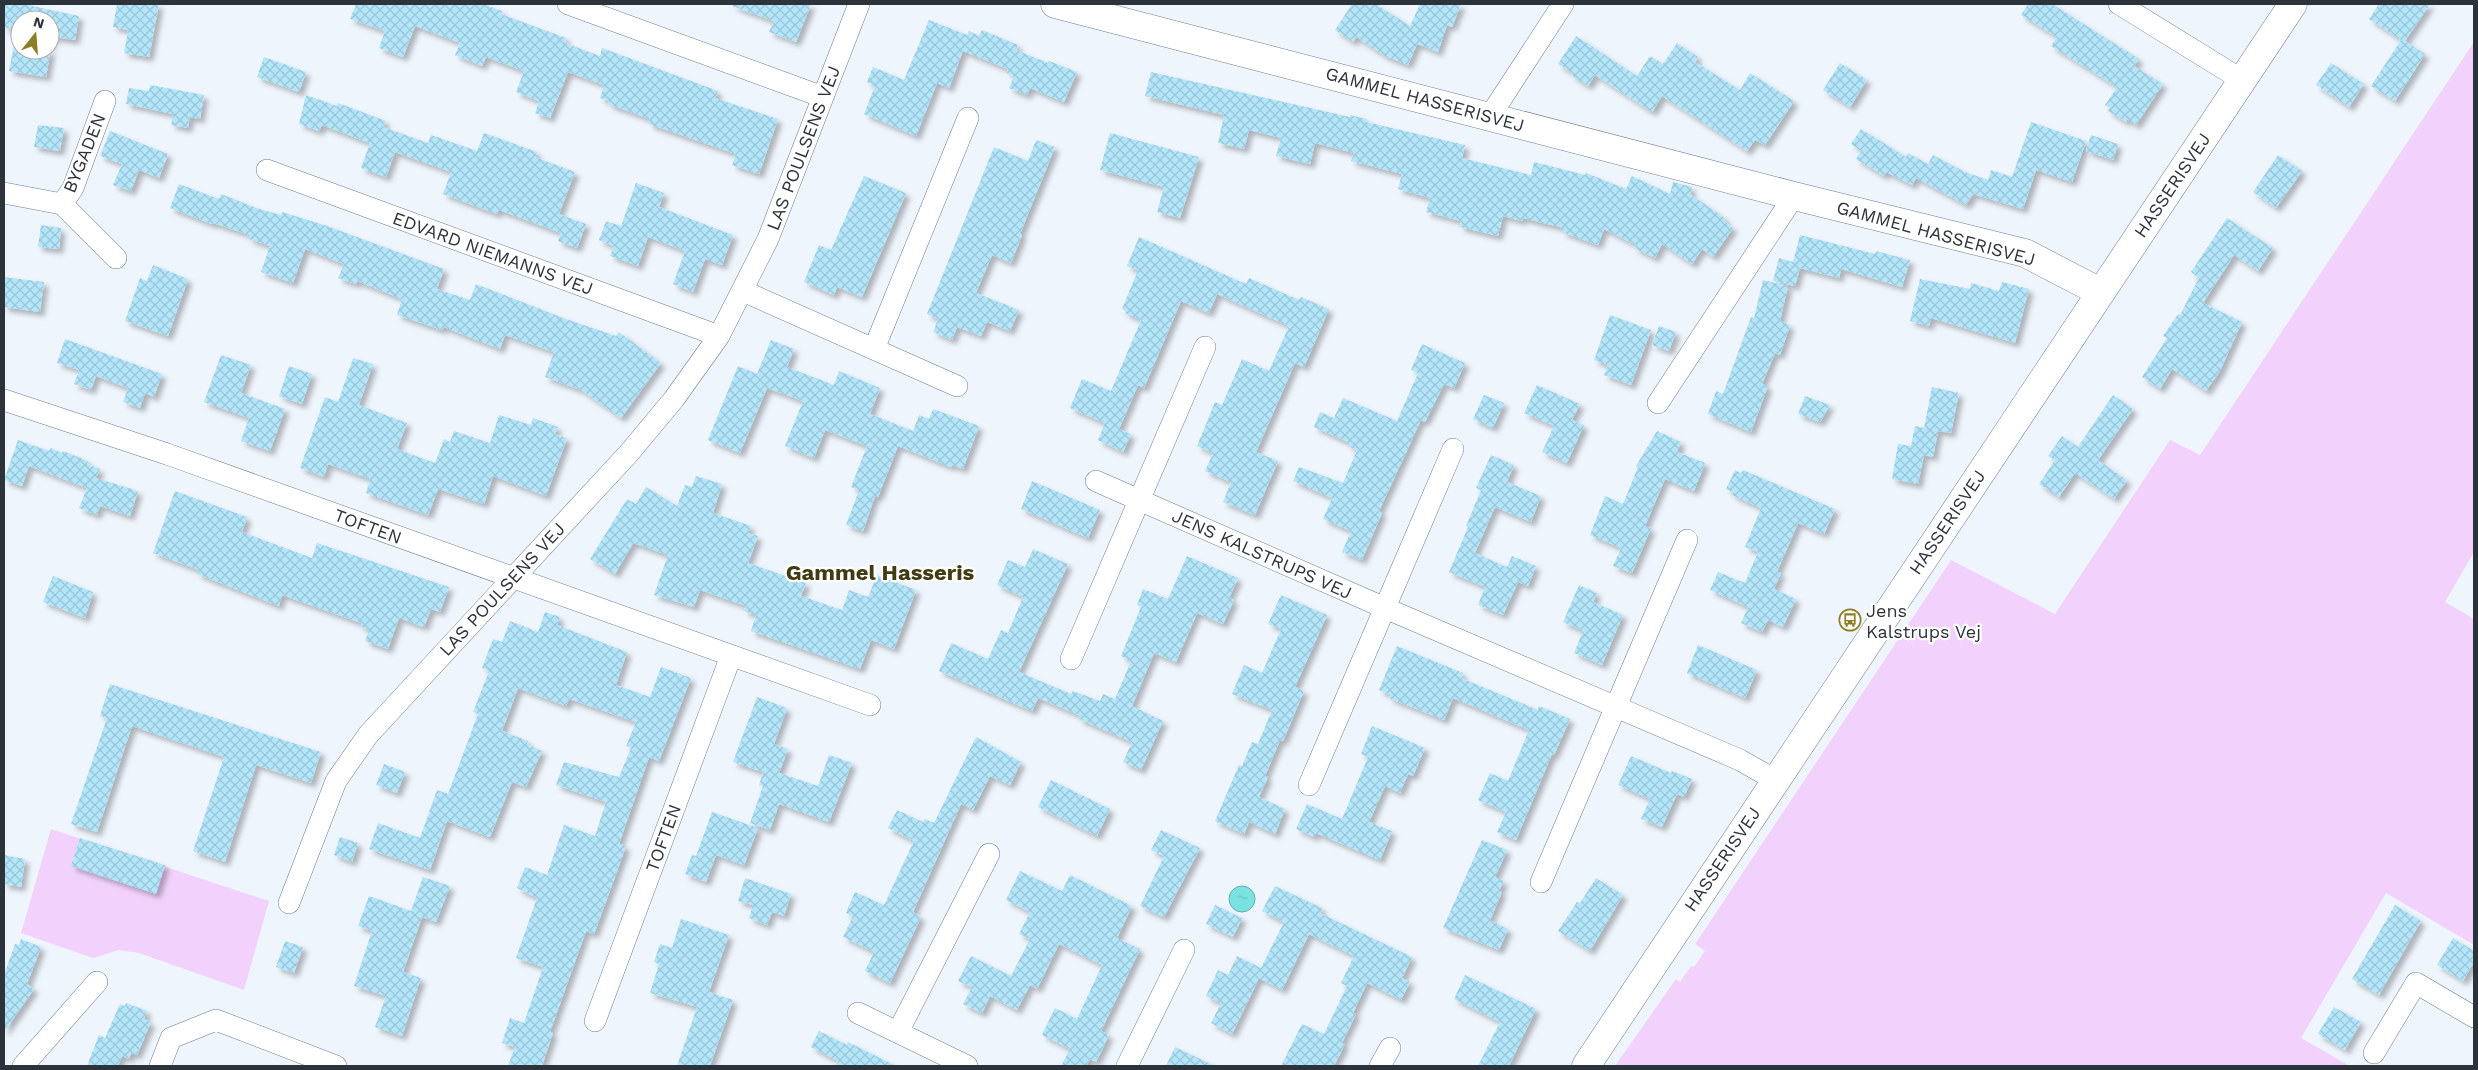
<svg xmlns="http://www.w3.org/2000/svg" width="2478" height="1070" font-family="'Work Sans',sans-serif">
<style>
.grass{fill:#f2d2fc}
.water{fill:url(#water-ripples);stroke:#63aeaf}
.building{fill:url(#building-cross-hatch);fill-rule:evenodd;filter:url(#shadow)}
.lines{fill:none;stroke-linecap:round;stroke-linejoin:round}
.minor-casing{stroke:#6f7d8f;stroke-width:22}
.tertiary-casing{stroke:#6f7d8f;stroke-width:29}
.minor{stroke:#fff;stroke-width:21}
.tertiary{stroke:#fff;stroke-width:28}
.labels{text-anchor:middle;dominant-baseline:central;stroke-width:4.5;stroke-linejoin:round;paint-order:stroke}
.street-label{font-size:18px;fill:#2d333b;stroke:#fff}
.poi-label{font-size:18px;fill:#2d333b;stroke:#fff;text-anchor:start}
.district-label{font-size:22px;font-weight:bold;fill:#423b11;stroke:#fff}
</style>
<defs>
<pattern id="water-ripples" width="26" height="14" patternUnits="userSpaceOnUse" patternTransform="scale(1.25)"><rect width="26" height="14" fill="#7ae3e1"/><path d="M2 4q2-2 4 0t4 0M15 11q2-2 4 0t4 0" fill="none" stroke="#6ac3c2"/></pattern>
<pattern id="building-cross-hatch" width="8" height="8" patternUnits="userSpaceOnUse" patternTransform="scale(1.25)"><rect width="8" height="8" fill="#b3e6fa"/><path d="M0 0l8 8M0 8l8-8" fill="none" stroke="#9ac6d7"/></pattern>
<filter id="shadow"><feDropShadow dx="4.5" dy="4.5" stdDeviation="2.5" flood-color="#0004"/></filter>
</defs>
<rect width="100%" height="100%" fill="#eff5fd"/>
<path class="grass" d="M2474,42V552L2445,602L2474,619V945L2386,893L2301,1038L2350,1066H1615L1676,979L1680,982L1691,966L1694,967L1705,951L1695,944L1951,560L2055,614L2170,440L2200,455Z
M51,829L269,901L244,990L139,953L119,950L93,958L21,933Z"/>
<path class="water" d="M1229 899a13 13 0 1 1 26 0a13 13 0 1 1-26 0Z"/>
<path class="building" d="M4,4H23L79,16L75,40L53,37L46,77L9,71L17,30L4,27ZM20,20H50V50H20Z
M117,4H159L149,57L124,53L128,30L113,27Z
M356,4H483L502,11L501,14L566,38L565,43L600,56L602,48L718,91L715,98L778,119L759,174L732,165L736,154L649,124L650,119L608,104L609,101L600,98L604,85L568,72L550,118L535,113L539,101L516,92L524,71L486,57L482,66L455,55L460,43L415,26L403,57L379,48L385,31L350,19Z
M733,4H811L796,42L769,32L774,21L732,6Z
M1352,4H1376L1410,26L1420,4H1461L1452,27L1447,25L1438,52L1417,44L1408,65L1385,56L1356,37L1353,42L1335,30Z
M2028,4H2052L2139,59L2134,66L2163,84L2136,125L2127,119L2126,122L2108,111L2110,108L2105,105L2117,87L2051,46L2057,37L2021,15Z
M2379,4H2430L2405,41L2425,54L2395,101L2371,86L2401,40L2369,19Z
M929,20L967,35L969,31L979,36L982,30L1018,45L1016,50L1048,63L1049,61L1077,72L1064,102L1030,88L1027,95L1009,88L1014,76L1007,73L1008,69L963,51L949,88L937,83L916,136L864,114L875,86L867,82L873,67L904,80Z
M1576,36L1637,76L1650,56L1663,64L1677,43L1698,57L1695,62L1740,90L1750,73L1794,101L1765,145L1755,140L1747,151L1662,96L1652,112L1595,75L1588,86L1571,75L1573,73L1558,64Z
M264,57L306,72L299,92L257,77Z
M1840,63L1867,80L1850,107L1823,90Z
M2331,63L2364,84L2349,107L2316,85Z
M1151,72L1350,117V115L1367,119L1366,122L1465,145L1462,158L1531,175L1534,162L1585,175L1586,173L1626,189L1632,176L1670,194L1673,182L1692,187L1690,194L1726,219L1724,221L1733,228L1713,257L1702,249L1692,264L1662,244L1655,258L1634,248L1636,245L1604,229L1598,245L1562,232L1564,228L1523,218L1522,221L1503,216L1498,236L1460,227L1461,221L1426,212L1430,198L1398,189L1402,174L1351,161L1354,153L1315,143L1310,164L1276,156L1281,138L1249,130L1244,149L1218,143L1224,115L1145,96Z
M150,85L204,95L200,119L190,117L188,128L171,125L173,114L126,104L129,88L149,91Z
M306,95L337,106L338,103L386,121L383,127L428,143L431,135L477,151L484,133L537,152L535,157L575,172L559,214L586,224L577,248L558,241L561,233L499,210L497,214L443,194L451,172L395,152L386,177L361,168L370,143L322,125L319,131L299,124Z
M2031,122L2086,141L2072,182L2036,170L2023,209L1973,194L1966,205L1916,178L1912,185L1886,172L1884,176L1856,159L1861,151L1851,144L1861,129L1906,157L1908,153L1928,164L1933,155L1965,172L1988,180L1991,170L2012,177Z
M38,125L64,128L60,151L34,147Z
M110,131L168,154L159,178L139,170L131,191L113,185L122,164L100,156Z
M1110,133L1199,157L1180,218L1157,212L1164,187L1100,170Z
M2091,135L2118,144L2113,160L2086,151Z
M1036,140L1055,147L1020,234L1022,235L1011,263L992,255L976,293L1019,310L1010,331L987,322L981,336L957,327L952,340L933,332L938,319L927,314L994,147L1028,161Z
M2278,155L2302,171L2276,208L2253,192Z
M864,176L906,193L862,297L837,287L834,295L804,282L819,245L831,250Z
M636,183L664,193L659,207L733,235L722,265L705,259L693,292L673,284L685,251L648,237L638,266L610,256L614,246L599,240L606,221L621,226Z
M179,184L219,199L221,194L259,209L281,215L282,212L327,226L444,269L437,289L470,300L476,284L566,319L616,336L619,332L661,363L621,418L581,390L545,377L554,352L505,335L500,349L444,327L442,330L397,315L402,299L357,281L356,284L338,278L344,264L305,249L293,283L261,272L270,246L249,239L250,235L213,223L212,224L170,208Z
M2227,218L2273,248L2258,271L2234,255L2203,303L2242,322L2220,371L2206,391L2172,369L2160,389L2142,377L2167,338L2163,336L2178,314L2180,315L2199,278L2191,272Z
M41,225L61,228L59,249L38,247Z
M1800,235L1875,254L1876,251L1910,260L1902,287L1841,269L1839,278L1800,268L1795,286L1773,281L1779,258L1793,262Z
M1139,237L1246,284L1249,278L1299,300L1301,297L1329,309L1304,367L1295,363L1256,452L1278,461L1255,515L1223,502L1231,482L1205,471L1213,453L1197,446L1215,402L1222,405L1242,359L1269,371L1289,326L1217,294L1209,313L1181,301L1144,388L1138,385L1119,429L1131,434L1123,452L1098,440L1105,423L1070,408L1082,379L1111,391L1141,320L1125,313L1126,311L1122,309L1138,270L1127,266Z
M153,265L188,279L168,336L125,321L140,278L147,281Z
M4,277L44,282L40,312L4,307Z
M1920,279L1970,289L1971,283L1999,291L2002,282L2029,289L2015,343L1931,318L1929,326L1910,321Z
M1763,280L1788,286L1780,321L1790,325L1780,355L1775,353L1762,384L1768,386L1751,432L1708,414L1716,391L1723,394L1751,317L1754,318Z
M1610,315L1651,330L1631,385L1604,375L1608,365L1594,360Z
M1659,326L1676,332L1669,351L1652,345Z
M65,339L162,374L154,397L145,393L140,408L123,402L128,388L96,376L91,390L74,384L79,370L57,363Z
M771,340L794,349L787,367L834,385L839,371L880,388L870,414L913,431L919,415L929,419L933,409L979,426L963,469L952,465L951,467L898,446L878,497L875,496L863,531L846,525L859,490L851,487L867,446L825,430L814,458L785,446L803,401L767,388L740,453L708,440L738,366L757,374Z
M1422,344L1465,363L1454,388L1444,384L1425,422L1421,420L1379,511L1382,513L1362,560L1342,552L1351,531L1323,519L1332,498L1293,481L1299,467L1343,483L1357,450L1349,447L1350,443L1314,427L1320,412L1334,418L1343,398L1397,421L1418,373L1411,370Z
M221,355L251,365L241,393L285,409L270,451L241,441L249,418L204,402Z
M353,358L373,364L359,405L407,423L397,449L435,463L444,439L450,442L454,431L490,443L499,415L531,425L533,418L558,427L555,434L567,438L546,496L493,476L484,504L438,489L428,515L366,493L370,479L328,464L324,477L300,468L325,397L338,402Z
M289,366L312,374L302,404L279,396Z
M1537,385L1580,404L1572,420L1584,425L1567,463L1542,452L1554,426L1524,413Z
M1932,387L1959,393L1951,433L1938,431L1933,457L1924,455L1918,484L1892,479L1898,444L1911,446L1915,426L1924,428Z
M1484,395L1504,403L1493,428L1473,419Z
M2113,395L2133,409L2098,460L2127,480L2114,499L2075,473L2059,497L2039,484L2055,460L2048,456L2062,436L2078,447Z
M1805,396L1830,405L1820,422L1798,414Z
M1657,431L1681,442L1677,452L1705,463L1694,491L1665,479L1645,526L1651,528L1632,573L1613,566L1621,548L1590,535L1605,496L1623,504L1638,467L1636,466Z
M18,440L49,451L51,448L62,453L63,451L88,461L87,464L100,469L96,478L138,491L130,516L100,506L97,515L79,508L87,488L29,466L22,486L4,480Z
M1491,455L1514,465L1507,482L1541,496L1531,522L1495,507L1475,553L1507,567L1512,556L1536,566L1528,586L1518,582L1503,615L1478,605L1485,587L1449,572L1468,527L1466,526L1481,490L1476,488Z
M1735,470L1741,473L1743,470L1835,509L1824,534L1798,523L1777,572L1781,573L1774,589L1796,599L1783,627L1768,620L1762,632L1741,623L1748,607L1710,590L1718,572L1745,583L1758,552L1745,547L1761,508L1732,495L1733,492L1726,489Z
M696,476L722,484L713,513L751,526L748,533L758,536L748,563L806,583L801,596L842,610L849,590L868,597L877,575L916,590L894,649L871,640L860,669L751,631L756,615L744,611L746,606L700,590L694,607L654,595L668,555L633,543L615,574L590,559L627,499L636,504L646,487L677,506L685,485L692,487Z
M1032,481L1100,510L1088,538L1021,509Z
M175,491L247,517L242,532L312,558L317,543L449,587L440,612L431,609L424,627L399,618L388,649L365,641L369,629L361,627V623L282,595L279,606L197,574L199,570L153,553Z
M1033,549L1068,564L1019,672L1071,694L1073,691L1100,701L1103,694L1115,699L1131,661L1121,656L1141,607L1137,605L1143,589L1168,599L1187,556L1238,578L1229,598L1234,600L1223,624L1197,613L1176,662L1154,653L1132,706L1163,721L1141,770L1123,762L1132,742L1079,719L1081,716L1038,698L1032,711L939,671L951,643L988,659L1001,630L1008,633L1023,597L997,585L1008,560L1025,567Z
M53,576L93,592L85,618L43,602Z
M1579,585L1597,593L1593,602L1623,615L1602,665L1574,653L1583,631L1563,622Z
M1281,595L1327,615L1295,687L1304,691L1283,741L1280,740L1265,776L1268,777L1259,797L1285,809L1275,834L1249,822L1244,834L1215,821L1239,765L1242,766L1252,742L1258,744L1272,710L1232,694L1244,665L1262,673L1281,629L1268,624Z
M545,612L560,617L557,625L627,652L616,685L650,697L661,667L691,678L659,761L649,757L619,844L626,846L615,877L594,934L586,931L550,1032L553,1033L542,1066H508L515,1047L502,1043L510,1018L524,1023L543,967L516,958L537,898L517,888L525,867L547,875L564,825L595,836L606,802L556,785L564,762L619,777L631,748L626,746L636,722L569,699L566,706L518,688L502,731L528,741L527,744L542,751L526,787L512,782L490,837L447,821L430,870L369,849L378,823L420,838L437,790L448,794L478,714L473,712L489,671L482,668L493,639L502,642L510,621L538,632Z
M1698,645L1757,670L1745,698L1687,673Z
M1397,646L1463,673L1461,678L1538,710L1539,706L1570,719L1554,755L1552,754L1516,840L1497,832L1506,812L1478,800L1490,773L1508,781L1529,730L1453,698L1444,720L1389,698L1391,695L1379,690Z
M110,684L321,752L311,783L256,765L225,862L193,851L224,757L132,726L97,832L71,824L107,718L100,716Z
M757,697L787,708L774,744L788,749L779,773L818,786L829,755L852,763L829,822L779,804L770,830L750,823L763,786L759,785L763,772L733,762Z
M1372,726L1425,748L1413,776L1408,774L1400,793L1385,786L1369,822L1392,831L1380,860L1316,833L1314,837L1296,829L1307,804L1342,819L1368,757L1361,754Z
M976,737L1021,762L1010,785L990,776L973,810L961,804L913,912L921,917L890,983L865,971L874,952L843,937L853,916L846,913L855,892L884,905L914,841L888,828L897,810L923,822L925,819L934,823Z
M1631,756L1671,773L1672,771L1692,779L1684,797L1677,794L1662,827L1641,819L1650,799L1618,785Z
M384,764L405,772L397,793L376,785Z
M1051,780L1110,809L1097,836L1038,807Z
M712,812L758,828L744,865L716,855L706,882L685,874L692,855L696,856Z
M1161,830L1200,848L1164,917L1140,906L1164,856L1151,850Z
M340,837L358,843L352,862L334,855Z
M80,838L165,865L156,894L71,866Z
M1482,840L1507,850L1495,877L1504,881L1499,891L1502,892L1490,920L1508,929L1499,950L1443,928Z
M4,855L25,859L21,887L4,884Z
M1020,871L1062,891L1070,875L1132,906L1117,938L1140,949L1101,1031L1109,1035L1096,1062L1090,1059L1086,1066H1061L1070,1049L1042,1035L1055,1008L1077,1019L1102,965L1059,944L1037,989L1030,985L1017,1010L990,996L982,1013L963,1004L972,987L958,981L971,956L1011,976L1030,939L1019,934L1030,912L1006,900Z
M423,877L450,886L436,922L422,917L403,972L421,978L402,1036L375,1027L386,996L354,986L372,931L358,926L369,896L411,911Z
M745,878L791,894L784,916L772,912L767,925L749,918L753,905L738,901Z
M1596,878L1623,895L1590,951L1558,931L1577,902L1580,903Z
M1275,886L1322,908L1320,913L1412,957L1402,978L1410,982L1401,1000L1367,983L1353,1013L1356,1014L1342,1043L1345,1044L1334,1066H1281L1302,1024L1324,1034L1347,986L1341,983L1354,956L1309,934L1282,990L1259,978L1232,1034L1211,1023L1221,1003L1206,996L1218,970L1228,975L1237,956L1261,968L1284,922L1262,911Z
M1215,905L1242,918L1233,937L1206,924Z
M2395,905L2421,921L2379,995L2352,979Z
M681,919L729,935L709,992L733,1000L710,1066H677L697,1007L650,993L659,964L654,962L660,944L672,948Z
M2453,938L2474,951V962L2463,981L2437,965Z
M21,939L41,947L27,984L34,989L4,1032V975L15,944L19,945Z
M285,941L303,947L294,973L276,967Z
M1465,975L1536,1009L1509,1066H1478L1500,1022L1454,999Z
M126,1003L147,1011L144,1019L151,1022L137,1055L131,1053L129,1059L122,1056L118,1066H87L99,1035L105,1038L120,1004L125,1006Z
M2334,1007L2361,1022L2345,1050L2318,1034Z
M819,1031L847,1045L848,1042L896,1066H836L838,1061L811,1047Z
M1175,1047L1215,1066H1166Z"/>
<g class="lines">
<g class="minor-casing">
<path id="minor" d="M568,4L823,97
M2119,4L2242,80
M1490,116L1563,4
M267,170L719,336
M4,193L62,204L116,258
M62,204L73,188L105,101
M743,291L957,386
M874,349L968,118
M4,400L167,454L870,705
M1658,403L1794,196
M1096,481L1385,608L1740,760L1775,780
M1071,659L1205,347
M1309,785L1453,449
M1541,882L1687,540
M289,903L336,781L368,735L629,453L674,399L719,336L768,239L859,4
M858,1013L967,1066
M595,1021L731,656
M898,1032L989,854
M2374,1053L2416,983L2474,1017
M23,1066L97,982
M160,1066L171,1038L216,1020L336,1066
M1127,1066L1184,950
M1380,1066L1390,1048"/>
</g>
<g class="tertiary-casing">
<path id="tertiary" d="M1055,4L1794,196L2025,253L2100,292
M1586,1066L2293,4"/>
</g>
<use href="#minor" class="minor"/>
<use href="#tertiary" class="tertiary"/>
</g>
<defs>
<g id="bus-ring" transform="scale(1.125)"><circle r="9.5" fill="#fff" stroke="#8c7e25" stroke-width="1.5"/><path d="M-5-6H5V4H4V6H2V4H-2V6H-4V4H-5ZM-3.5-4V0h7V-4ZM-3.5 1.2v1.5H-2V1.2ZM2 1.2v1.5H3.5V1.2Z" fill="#8c7e25"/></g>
</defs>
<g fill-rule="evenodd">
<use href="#bus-ring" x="1850" y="620"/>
</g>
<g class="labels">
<g class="street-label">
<text transform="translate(1425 99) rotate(15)">GAMMEL HASSERISVEJ</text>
<text transform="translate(803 148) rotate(-69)">LAS POULSENS VEJ</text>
<text transform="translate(84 153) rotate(-68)">BYGADEN</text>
<text transform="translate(2172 185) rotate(-56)">HASSERISVEJ</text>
<text transform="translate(1936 233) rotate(15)">GAMMEL HASSERISVEJ</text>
<text transform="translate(493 253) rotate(20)">EDVARD NIEMANNS VEJ</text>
<text transform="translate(1947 522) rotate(-56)">HASSERISVEJ</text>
<text transform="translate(368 526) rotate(20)">TOFTEN</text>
<text transform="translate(1262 554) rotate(24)">JENS KALSTRUPS VEJ</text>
<text transform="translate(502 589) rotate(-47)">LAS POULSENS VEJ</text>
<text transform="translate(663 838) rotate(-70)">TOFTEN</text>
<text transform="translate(1722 859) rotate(-56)">HASSERISVEJ</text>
</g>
<g class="poi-label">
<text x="1866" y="610">Jens<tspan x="1866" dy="21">Kalstrups Vej</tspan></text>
</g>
<g class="district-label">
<text x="880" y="572">Gammel Hasseris</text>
</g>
</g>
<rect width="2478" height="1070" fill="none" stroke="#2d333b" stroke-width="10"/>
<g transform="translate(35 35) rotate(17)"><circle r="24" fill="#ffffff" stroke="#abadb1"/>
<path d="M0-4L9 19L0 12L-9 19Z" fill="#8c7e25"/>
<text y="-8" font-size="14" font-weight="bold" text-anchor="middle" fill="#2d333b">N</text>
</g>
</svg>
